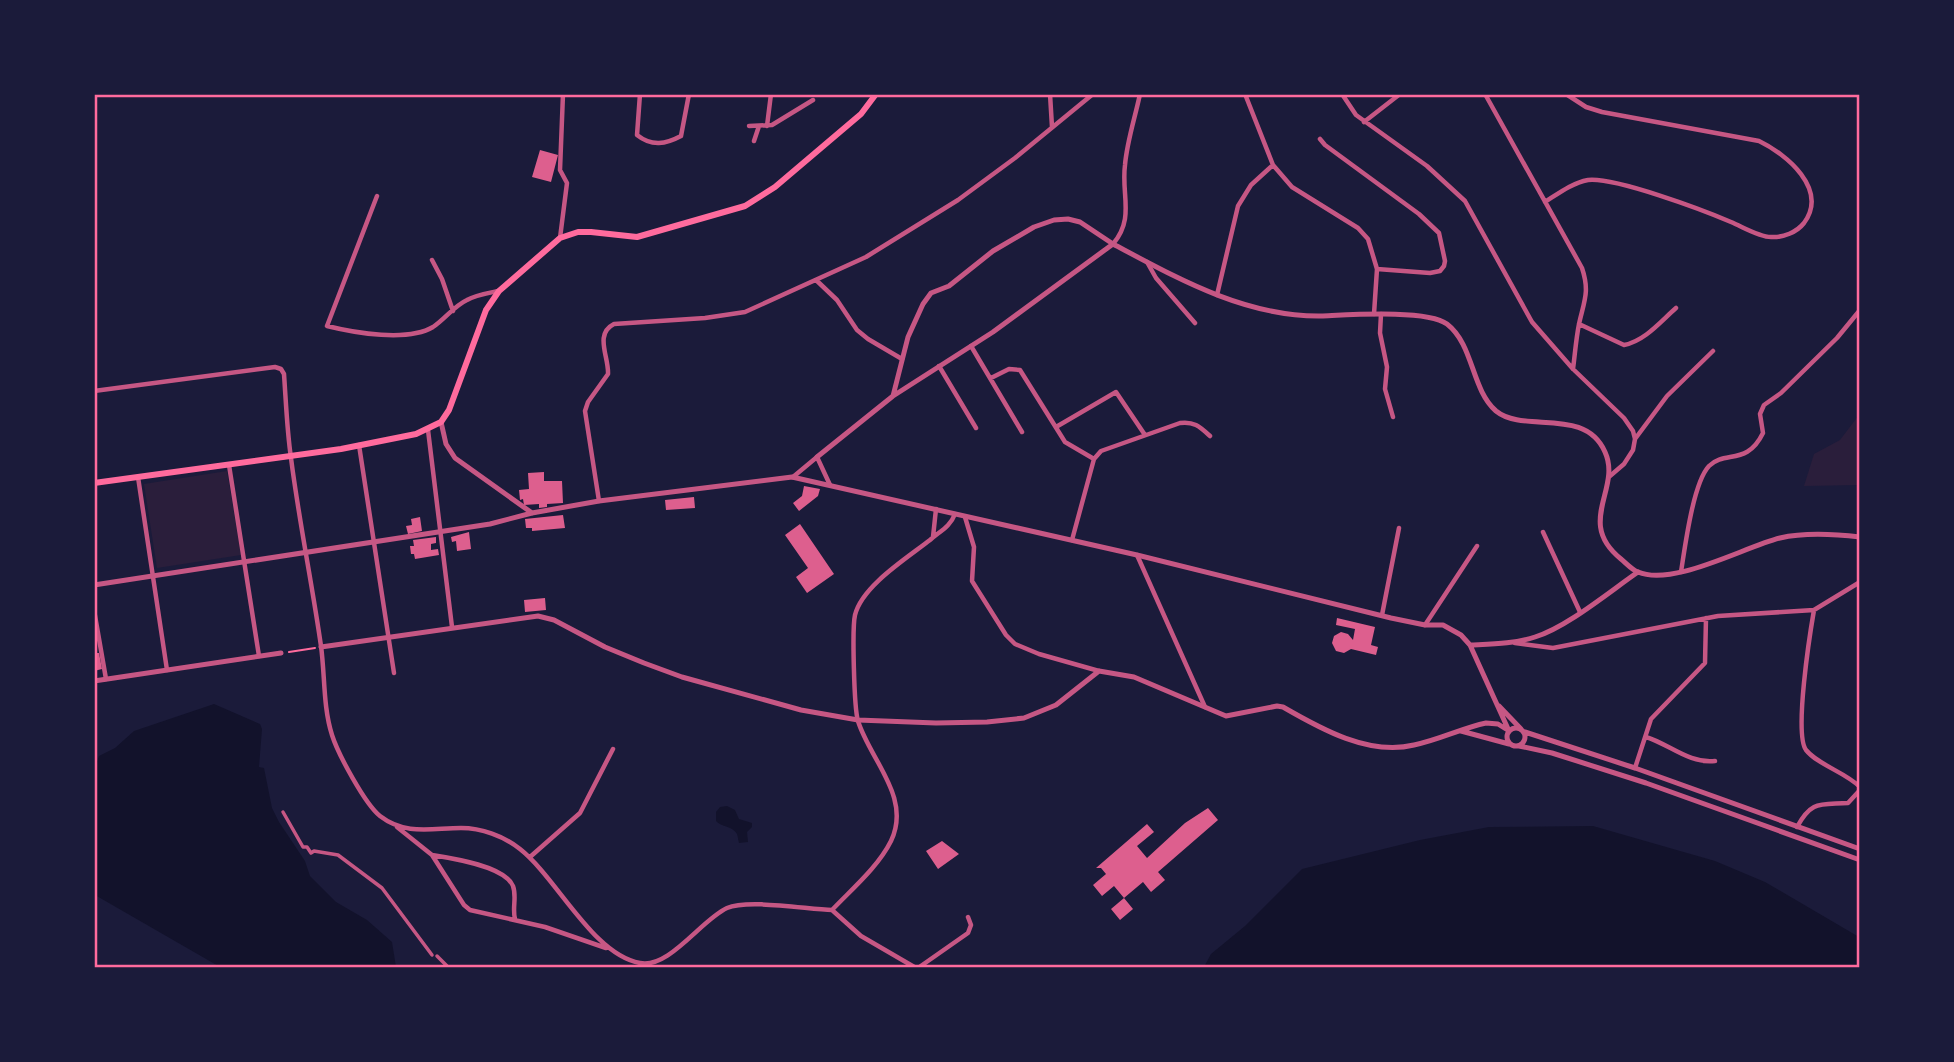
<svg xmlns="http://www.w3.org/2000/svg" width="1954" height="1062" font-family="'Golos Text',sans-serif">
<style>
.green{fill:#2a1e3b}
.water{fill:#12122b}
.building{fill:#dd5f8e}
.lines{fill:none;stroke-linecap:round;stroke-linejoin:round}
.path{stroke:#ff6b9d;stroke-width:2}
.pedestrian{stroke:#c65784;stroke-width:3.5}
.minor{stroke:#c65784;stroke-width:4.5}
.tertiary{stroke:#c65784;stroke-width:5}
.secondary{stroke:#ff6b9d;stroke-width:6}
.neatline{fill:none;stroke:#ff6b9d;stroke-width:2.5}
</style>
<rect width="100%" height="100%" fill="#1b1b3a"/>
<path class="green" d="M1859,415V485L1804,486L1814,454L1840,440Z
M227,471L241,555L157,568L144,484Z"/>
<path class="water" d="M214,704L260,724L262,729L259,767L264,768L272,808L279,822L305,861L310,876L336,902L367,920L392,942L396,967H220L95,895L94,769L99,756L115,748L134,731Z
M727,806L735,810L739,819L752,823V827L747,832L748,842L739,843C738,840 738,837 737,834C733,826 721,827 716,821V812L720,807Z
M1593,826L1715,861L1765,882L1859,937V967H1204L1211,954L1245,926L1302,869L1420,840L1489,827Z"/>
<path class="building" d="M540,150L558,155L551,182L532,177Z
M544,472V481H562L563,503L547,504V507L539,508V504L524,505L523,499L520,500L519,490L529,489L528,473Z
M804,486L820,489L818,496L799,511L793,503L802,496Z
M694,497L695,508L666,510L665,500Z
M563,515L565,528L532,531V528H526L525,519Z
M420,517L422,531L408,534L406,526L412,525L411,519Z
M800,524L834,574L807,593L796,577L808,568L785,535Z
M469,532L471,549L457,551L456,541L452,542L451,537Z
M436,537V543L431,544V550L438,549L439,555L415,559L414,554H411L410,546H414L413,540Z
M545,598L546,610L525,612L524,600Z
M1337,618L1375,627L1371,645L1378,647L1376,655L1351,649L1344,653L1336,651L1332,643L1334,636L1341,632L1348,634L1353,640L1355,629L1336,625Z
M94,653H99L102,669L94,671Z
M1208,808L1218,820L1158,872L1165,880L1151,892L1143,882L1124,898L1133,909L1120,920L1111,909L1124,898L1114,886L1102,896L1093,885L1106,874L1101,868H1096L1147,824L1154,832L1137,846L1147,858L1185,823Z
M942,841L959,854L938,869L926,851Z"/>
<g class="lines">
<path class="path" d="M289,652L315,648"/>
<path class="pedestrian" d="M283,812L303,847H307L311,853L314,851L338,855L382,888L432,955
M437,956L449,968"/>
<path class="minor" d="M640,94L637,135C652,147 666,144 681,136L689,94
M1050,94L1052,127
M1342,94L1356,115L1427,166L1465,201L1532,322L1573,369L1624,418L1633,431L1635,439L1633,450L1624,464L1610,476
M1485,94L1582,268C1590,292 1584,301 1579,324C1576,339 1575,354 1573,369
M1857,94L1860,96
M1364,122L1400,94
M749,126L772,125L813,100
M767,126L771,94
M1320,139L1325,145L1419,214L1439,233L1445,261L1444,266L1440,271L1430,273L1377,269
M754,141L759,126
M1273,165L1292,187L1358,228L1368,239L1377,269L1374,314
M377,196L327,326C355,333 408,342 433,327C445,319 454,306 467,300C476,295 488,293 498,291
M1545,202C1559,193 1572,183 1588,180C1615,177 1703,210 1731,222C1743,227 1759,237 1771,237C1783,238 1797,232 1804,223C1829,189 1786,154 1759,141L1602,112L1586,107L1566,94
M560,238L567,183L560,170L563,94
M1113,244C1135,218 1121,195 1125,165C1127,141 1135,118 1140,94
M432,260L442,279L453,311
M1147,262L1156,278L1195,323
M816,280L837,300L857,330L868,339L902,359
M1217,295L1238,206L1251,185L1273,165L1245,94
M1381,314L1380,333L1387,367L1385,389L1393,417
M1579,324L1624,345C1645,341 1661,321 1676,308
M971,346L1022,432
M939,366L976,428
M991,378L1009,369L1020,370L1065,442L1094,459
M94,391L275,367L281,369L284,374C286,402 287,431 291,458C299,521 312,583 321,646C325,675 323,707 332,735C338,754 365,804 380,816C406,836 432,828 461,828C481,828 504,836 520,849C557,878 593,955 640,963C669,969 701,920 727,908C748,899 806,909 832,910
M1056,427L1116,392L1145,435
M428,430L452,627
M1635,439L1667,396L1713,351
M359,445L394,673
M229,465L259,656
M138,477L167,670
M793,477L817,457L830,485
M599,501L585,411L588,402L608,374C609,357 594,334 614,324L705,318L745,312L866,257L958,200L1015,158L1093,94
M965,517L974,547L972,581L1006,635L1015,644L1039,654L1099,671
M1543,532L1580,612
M933,537L936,509
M1072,540L1094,459L1101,451L1180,423C1194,421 1200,427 1210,436
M1137,555L1205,707
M1681,572C1685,547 1693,483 1709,466C1725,450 1747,466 1763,433L1760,414L1764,405L1781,393L1837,338L1860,310
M94,610L106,679
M1814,610C1810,633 1794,734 1806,750C1818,765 1845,772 1860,787
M1382,615L1399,528
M1425,625L1477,546
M1515,643L1553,648L1718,616L1814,610L1860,582
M1646,737C1669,744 1689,764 1715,761
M1635,768L1651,719L1705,663L1706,618
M397,827L432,855L464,905L470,910L545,927L606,948
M1797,827C1812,800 1820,805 1848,803L1860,790
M432,855C451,858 505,866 513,886C517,897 512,908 515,919
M530,857L580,813L613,749
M832,910C852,889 878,867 891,841C912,797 870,760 858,721C854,708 852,628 855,615C862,586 907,558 930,540C940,531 950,527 955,514
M832,910L861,936L916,968
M918,968L968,933L971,925L968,917"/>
<path class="tertiary" d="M893,396L908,337L923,304L931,293L949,286L993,251L1034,227L1054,220L1068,219L1080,222L1113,244
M441,422L446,444L455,458L532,513
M817,457L893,396L993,332L1113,244C1177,278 1245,317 1321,316C1347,315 1427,309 1447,324C1474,345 1471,389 1496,411C1524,434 1585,406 1605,452C1622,489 1575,522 1621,559C1626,563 1632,570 1638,572C1673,587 1744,547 1780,538C1806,532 1834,534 1860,537
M94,585L490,524L532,513L599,501L792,477L1137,555L1391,618L1425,625H1443L1461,635L1470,645L1509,731
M1470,645C1492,644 1514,644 1535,637C1567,627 1609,592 1638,572
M321,647L538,616L554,620L605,647L644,663L682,677L801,710L858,720L936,723L987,722L1024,718L1056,705L1099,671L1134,677L1226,716L1277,706L1283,707C1321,729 1369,756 1414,745C1439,740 1462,728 1486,723L1498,724L1506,729
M94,681L281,653
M1499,706L1521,729
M1507 737a9 9 0 1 1 18 0a9 9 0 1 1-18 0Z
M1461,731L1509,744
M1525,732L1635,768L1860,849
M1519,746L1552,753L1646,783L1860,860"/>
<path class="secondary" d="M94,483L341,449L416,434L441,422L449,410L486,310L499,291L560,238L578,232H591L637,237L745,206L775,187L861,114L876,94"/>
</g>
<rect width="1954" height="1062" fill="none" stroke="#1b1b3a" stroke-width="192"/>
<rect x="96" y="96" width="1762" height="870" class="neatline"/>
</svg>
